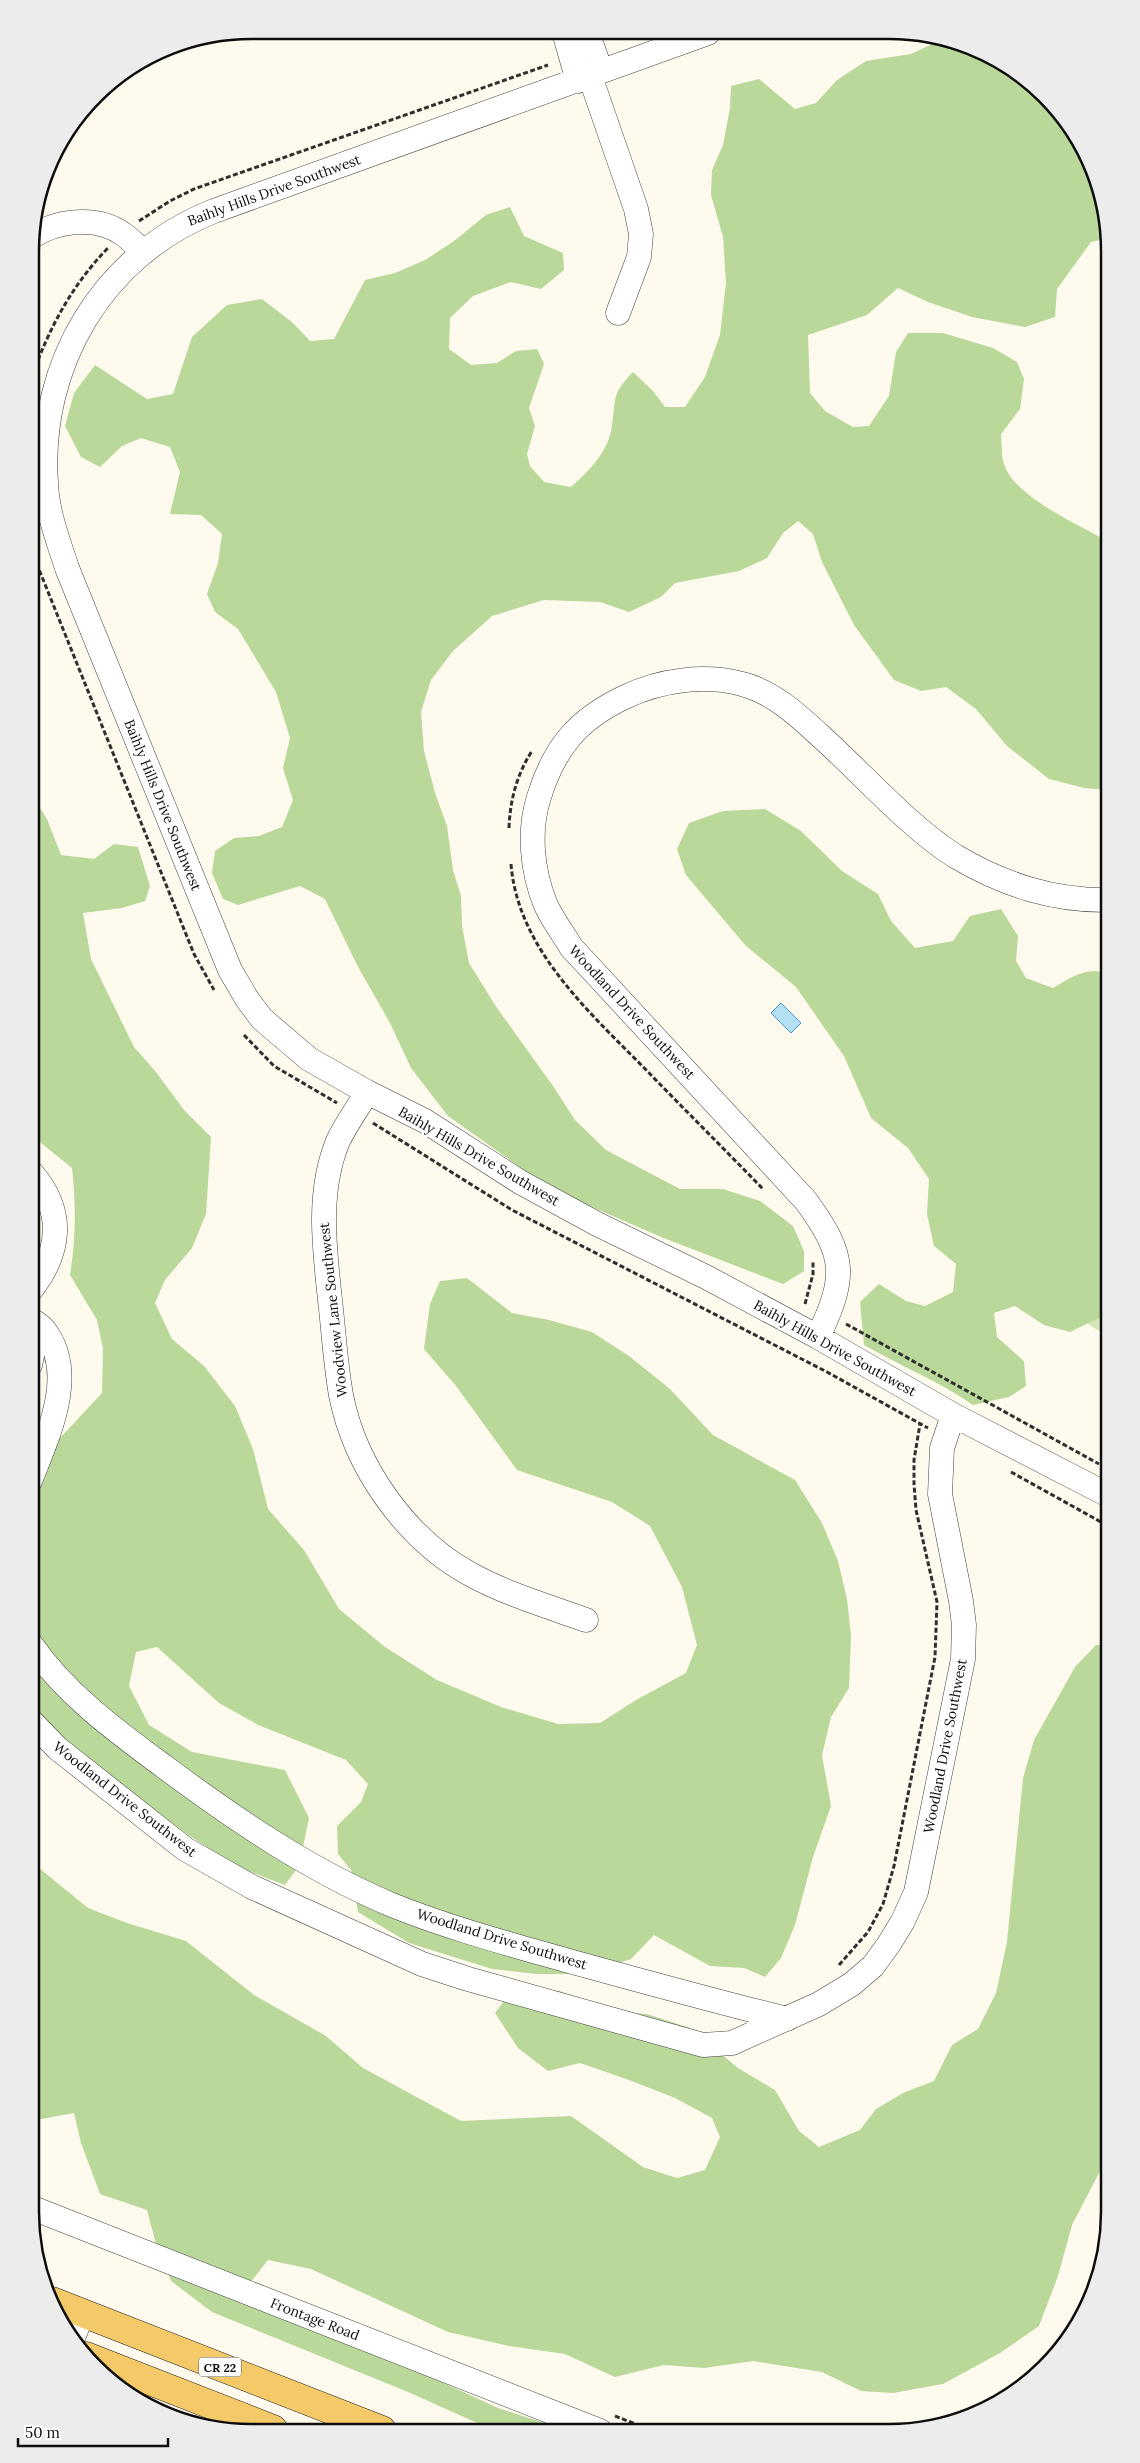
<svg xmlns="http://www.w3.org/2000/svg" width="1140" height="2463" font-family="Lora,serif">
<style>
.green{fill:#d4e8b9}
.forest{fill:#b9d899}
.water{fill:#b5e0f4;stroke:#3e99c8}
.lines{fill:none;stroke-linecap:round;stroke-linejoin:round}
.street-casing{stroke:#404040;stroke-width:25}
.primary-casing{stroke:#1e1e1e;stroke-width:29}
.path{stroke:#2f2f2f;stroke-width:3;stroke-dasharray:5 2.5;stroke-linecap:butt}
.street{stroke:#fff;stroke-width:24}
.primary{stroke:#f4ca69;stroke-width:28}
.labels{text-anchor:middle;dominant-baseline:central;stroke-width:5;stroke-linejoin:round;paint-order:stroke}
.shield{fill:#fff;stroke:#565656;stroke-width:1}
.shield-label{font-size:12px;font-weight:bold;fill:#0d0d0d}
.street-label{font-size:14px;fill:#0d0d0d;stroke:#fff}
.rim{fill:none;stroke:#0d0d0d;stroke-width:2.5}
</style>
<rect width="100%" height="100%" fill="#fefaee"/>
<path class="green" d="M1110,1221V1338L1076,1316Z"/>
<path class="forest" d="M943,39L987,53L1035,85L1073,129L1102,194L1108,238L1091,242L1057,289L1055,317L1025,327L972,317L928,302L898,288L867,315L808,335L810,393L825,411L853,427L869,426L889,396L896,352L908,333H943L993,348L1017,362L1024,379L1020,409L1001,434C1002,443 1001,455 1004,464C1013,495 1073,522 1100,537L1110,529V790L1084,788L1049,779L1007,746L976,709L946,687L921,691L894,680L854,625L822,562L813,534L798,521L783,533L767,558L739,571L675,583L661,597L629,612L600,602L544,600L492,616L453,651L431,680L421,712L424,751L435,793L447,826L453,870L461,896L462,926L469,963L497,1008L553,1086L575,1120L606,1150L680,1189H723L760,1201L793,1226L804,1251V1271L783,1284L661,1237L583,1203L524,1170L448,1116L411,1068L390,1023L357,965L325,899L300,886L238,905L223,899L212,873L215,851L234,838L259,836L282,827L293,800L283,768L290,738L276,692L238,629L215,612L207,594L218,563L222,534L201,515L170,514L180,472L170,447L141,438L122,446L100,467L81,457L65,426L74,393L95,365L147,399L173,394L192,337L227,305L262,299L293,323L310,341L334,339L365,280L395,273L425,260L454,241L486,215L510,207L524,236L563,253L564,270L541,289L511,282L473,296L450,318L449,349L471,365L497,363L516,351L537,349L544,364L529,408L535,426L527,454L530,466L544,482L571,487C588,472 606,454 611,431C617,401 609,396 633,372L653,391L665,407H685L705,377L720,335L726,283L723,237L711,195L712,170L723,145L730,108L731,86L759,79L795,109L816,103L837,80L866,61L911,54Z
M30,792L47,819L61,855L94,859L114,844L138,847L150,886L145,901L122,908L83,913L91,959L134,1047L156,1072L184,1110L211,1137L206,1214L192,1248L165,1280L155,1303L172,1339L204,1366L235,1406L253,1449L268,1509L304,1550L339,1609L385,1647L437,1680L501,1707L558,1724L600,1723L636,1700L686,1673L697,1645L682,1587L650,1526L612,1502L517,1470L456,1386L424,1349L430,1304L440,1281L467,1278L512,1313L549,1320L592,1332L629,1356L670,1389L713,1435L795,1480L822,1523L838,1561L847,1599L851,1635L849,1688L831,1717L822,1755L831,1806L813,1857L795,1925L781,1958L765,1977L744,1968L710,1966L654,1935L631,1959L585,1974H536L492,1969L409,1943L358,1912L351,1870L338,1854L337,1826L361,1802L368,1784L346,1760L258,1725L219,1703L157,1647L136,1652L129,1686L149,1725L192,1752L285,1770L309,1818L299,1866L285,1885L238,1867L188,1835L100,1771L54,1730L30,1705V1460L60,1438L102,1393L103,1349L97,1320L70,1275C76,1238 76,1205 72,1168L30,1134Z
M765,809L801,831L842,871L878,894L891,921L915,948L953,941L970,916L1001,909L1018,936L1016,961L1026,978L1053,988C1070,978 1091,963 1110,976V1308L1099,1318L1070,1332L1044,1325L1015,1306L994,1313L997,1337L1024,1361L1026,1386L1009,1397L973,1405C939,1381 900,1366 864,1345L860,1302L879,1284L906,1301L925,1306L953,1292L956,1264L934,1246L927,1214L929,1179L908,1148L871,1118L844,1056L796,987L746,946L686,875L677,849L689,823L723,811Z
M1096,1645H1110V2152L1072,2225L1058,2276L1039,2326L1000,2353L943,2384L893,2393L861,2391L822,2372L753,2361L704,2368L664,2365L615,2377L565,2354L509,2346L448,2332L311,2269L268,2260L249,2284L407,2366L498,2408L570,2431H495L408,2392L212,2312L171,2281L156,2244L147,2210L100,2194L81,2143L74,2113L30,2121V1856L33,1863L88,1908L127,1923L186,1941L254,1995L326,2036L363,2068L461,2121L571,2116L643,2167L677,2178L705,2170L720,2137L712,2118L675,2098L629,2080L580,2063L548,2071L518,2048L495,2013L515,1986L560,1991L615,2012L647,2014L690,2028L738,2068L775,2090L799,2131L819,2147L860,2130L876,2109L903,2093L934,2081L952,2045L978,2029L996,1993L1007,1942L1023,1778L1034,1740L1075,1667Z"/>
<path class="water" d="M781,1003L801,1023L791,1033L771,1013Z"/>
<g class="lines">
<g class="street-casing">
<path id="street" d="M564,32L578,81
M587,32L601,71
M708,33L214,211C103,255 38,364 46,483C47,512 58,540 67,568L230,970L247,999L262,1019L309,1059L367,1092L425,1121L520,1182L597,1224L706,1277L818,1337L953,1415L1110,1496
M590,76L636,209L641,234L639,257L618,313
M30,238C56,220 97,215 123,234C130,239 137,246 144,252
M367,1092C358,1108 346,1124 338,1141C316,1194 325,1253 331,1309C334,1337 336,1367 341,1395C355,1467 406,1539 470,1574C506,1594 547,1606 586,1620
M30,1291C62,1251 65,1210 30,1171
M818,1337C847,1276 846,1256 806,1201L571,947C563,933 551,918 545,903C532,870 528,831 539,797C554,748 578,719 625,697C660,680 705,674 742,684C775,692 803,720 827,742C865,777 912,829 955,856C1004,885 1053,901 1110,900
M30,1365L32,1356L30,1333
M30,1481C47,1437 78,1375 45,1331C42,1326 35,1322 30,1319
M30,1643C65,1694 116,1731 166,1768C236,1820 311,1871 392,1905C449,1928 509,1944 569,1961C642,1981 714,2001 787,2019
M30,1720L57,1748L185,1849L252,1887L422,1964L468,1979L703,2045L732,2043L819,2004L852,1984L873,1966L889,1944L903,1921L916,1892L963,1659L964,1625L961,1601L940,1494L942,1448L953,1415
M30,2207L600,2431
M72,2340L83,2313"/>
</g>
<g class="primary-casing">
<path id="primary" d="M52,2301L382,2430
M86,2356L273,2429"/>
</g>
<path class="path" d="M139,221L170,201L194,189L548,65
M30,381C48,331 70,287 108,248
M30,542L36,562L194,954L214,990
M509,828C510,800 517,774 532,751
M511,864C518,952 594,1016 651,1075C688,1113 726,1151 763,1189
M244,1035L274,1066L337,1103
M373,1123L512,1210L827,1372L928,1428
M805,1304L813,1274V1260
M846,1324L1099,1464
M1011,1472L1110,1527
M839,1965L868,1932L883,1904L894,1866L935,1657L937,1602L916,1510L914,1484V1460L920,1424
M615,2416L656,2432"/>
<use href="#street" class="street"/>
<use href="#primary" class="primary"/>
</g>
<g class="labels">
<rect class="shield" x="199" y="2357.5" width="42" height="19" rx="4"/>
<g class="shield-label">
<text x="220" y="2367">CR 22</text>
</g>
<g class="street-label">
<text transform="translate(274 190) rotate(-20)">Baihly Hills Drive Southwest</text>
<text transform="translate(163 805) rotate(68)">Baihly Hills Drive Southwest</text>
<text transform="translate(632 1012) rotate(47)">Woodland Drive Southwest</text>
<text transform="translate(479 1156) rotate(30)">Baihly Hills Drive Southwest</text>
<text transform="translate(333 1310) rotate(-96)">Woodview Lane Southwest</text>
<text transform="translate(835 1348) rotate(29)">Baihly Hills Drive Southwest</text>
<text transform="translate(945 1746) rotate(-79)">Woodland Drive Southwest</text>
<text transform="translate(125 1799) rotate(38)">Woodland Drive Southwest</text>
<text transform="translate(502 1939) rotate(17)">Woodland Drive Southwest</text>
<text transform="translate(315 2319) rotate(21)">Frontage Road</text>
</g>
</g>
<path d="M0 0H1140V2463H0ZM251 39H889A212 212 0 0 1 1101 251V2212A212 212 0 0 1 889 2424H251A212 212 0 0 1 39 2212V251A212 212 0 0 1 251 39Z" fill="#ececec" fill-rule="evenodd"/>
<path class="rim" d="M251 39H889A212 212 0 0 1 1101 251V2212A212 212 0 0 1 889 2424H251A212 212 0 0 1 39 2212V251A212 212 0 0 1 251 39Z"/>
<path d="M18 2438v8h150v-8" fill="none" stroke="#0d0d0d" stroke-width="2.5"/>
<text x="25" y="2438" font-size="15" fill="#0d0d0d" stroke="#ffffff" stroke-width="4" paint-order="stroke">50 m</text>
</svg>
